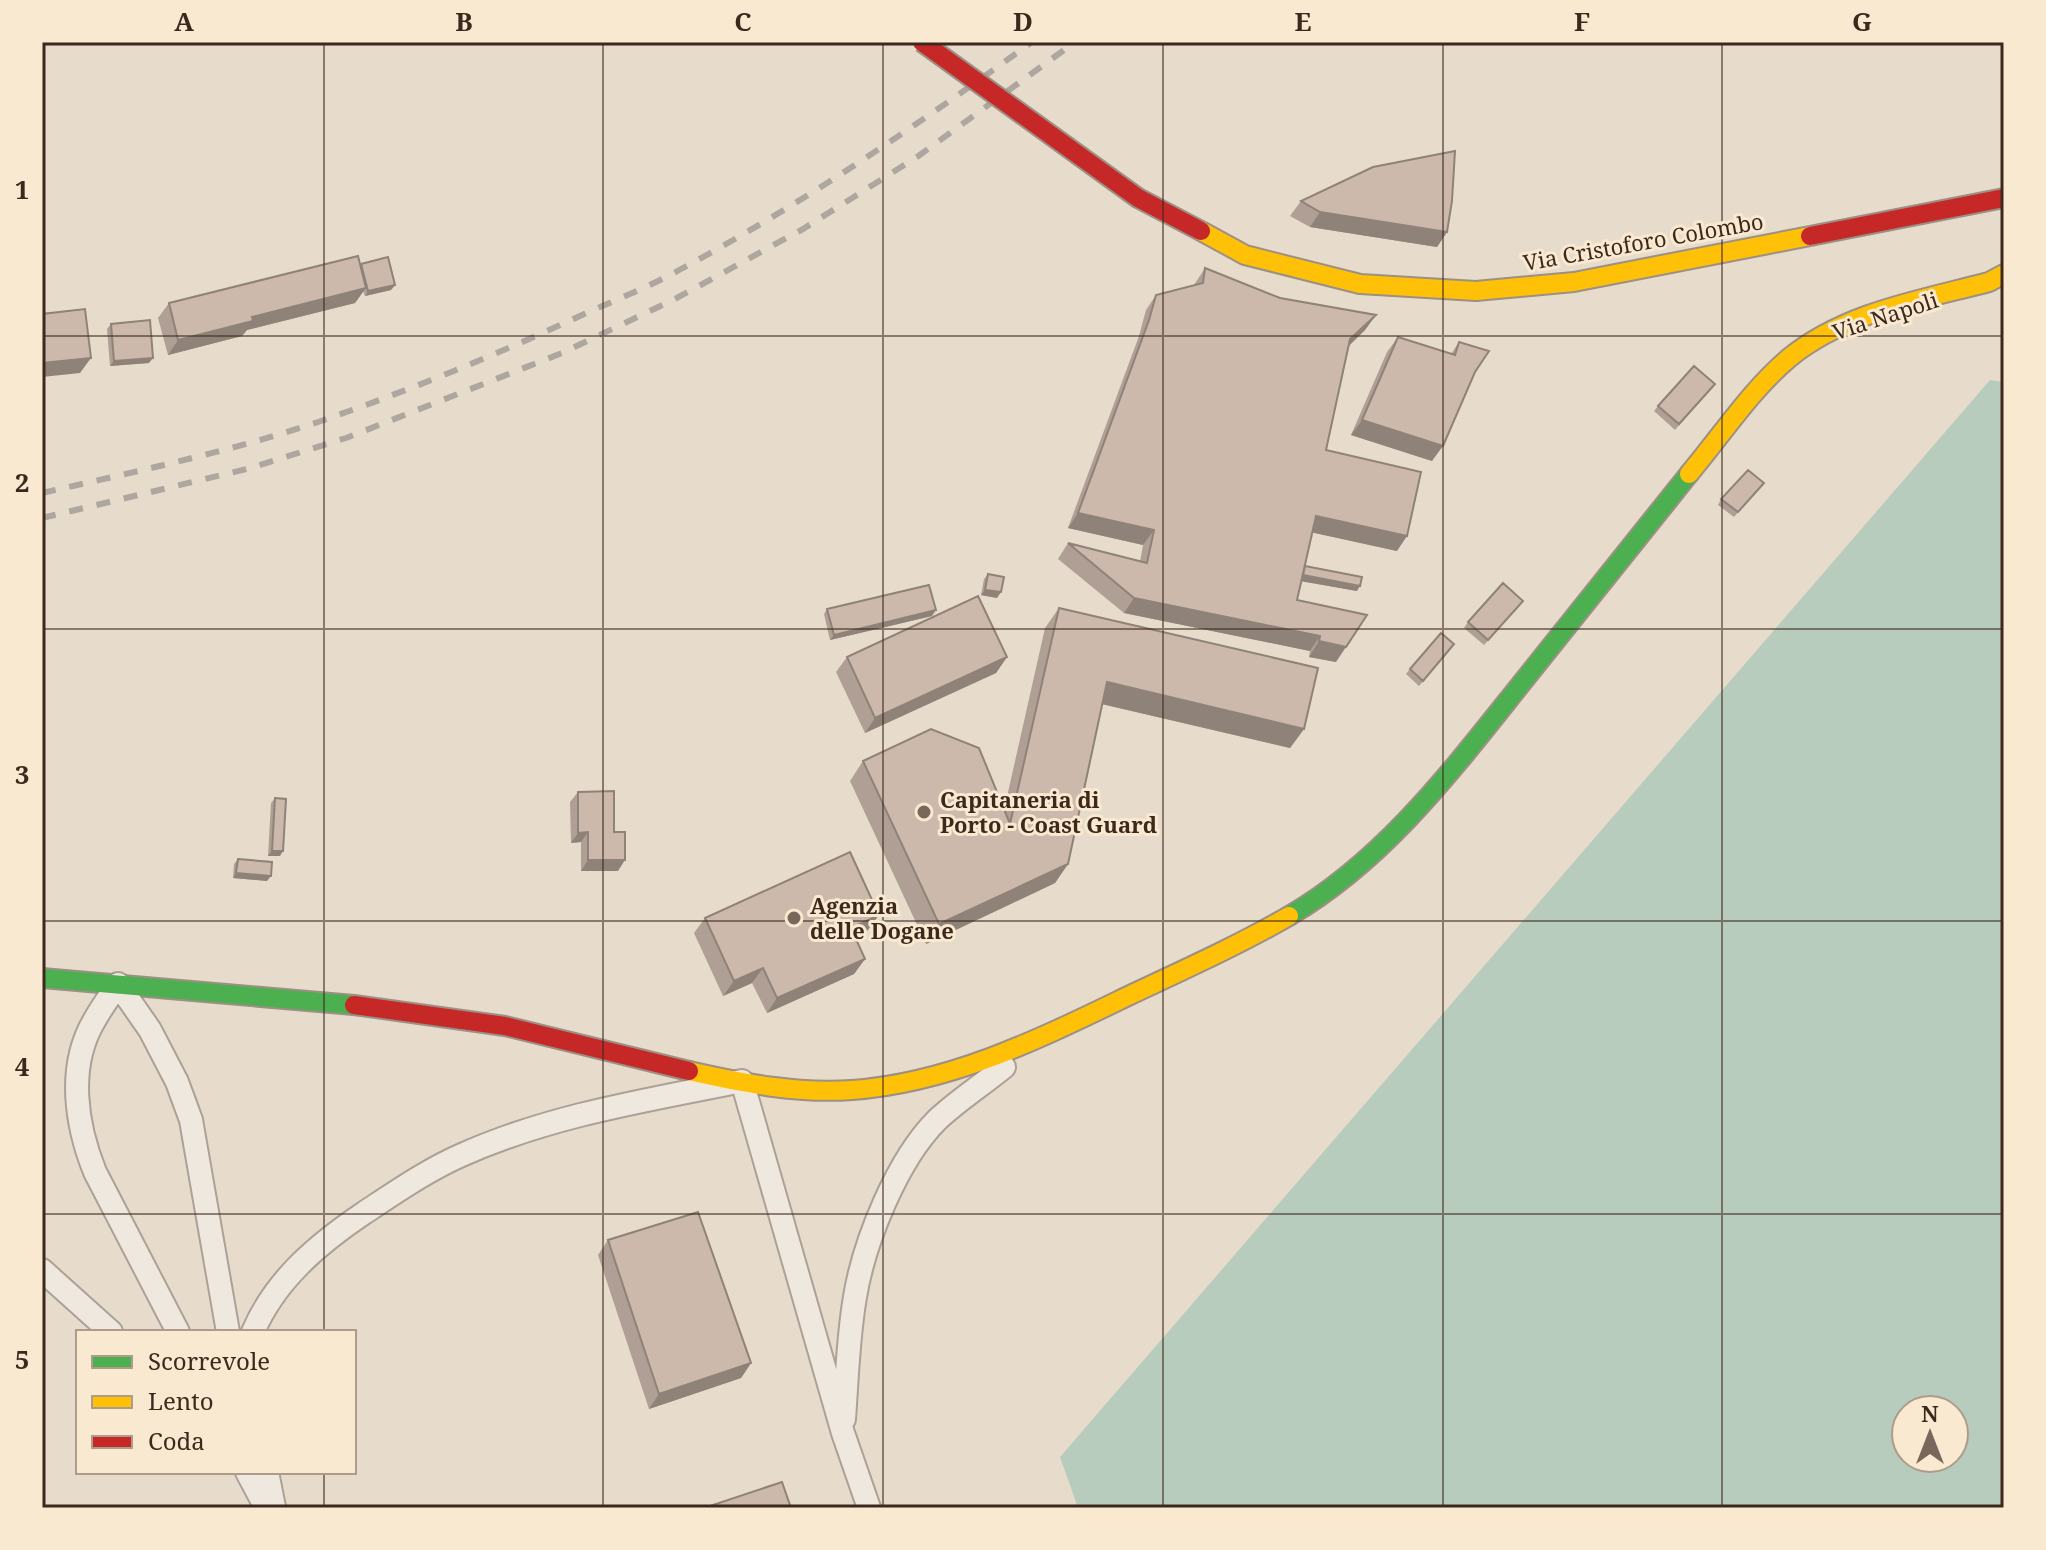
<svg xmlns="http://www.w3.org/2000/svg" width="2046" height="1550" font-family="'Noto Serif',serif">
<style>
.water{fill:#b8ccbd;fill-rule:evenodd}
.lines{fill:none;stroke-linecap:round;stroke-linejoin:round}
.lane-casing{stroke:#aca196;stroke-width:26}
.fast-casing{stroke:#9c9085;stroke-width:22}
.slow-casing{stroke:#9c9085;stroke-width:22}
.jam-casing{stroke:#9c9085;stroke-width:22}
.lane{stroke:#efe8df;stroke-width:22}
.fast{stroke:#4caf50;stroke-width:18}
.slow{stroke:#ffc107;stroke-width:18}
.jam{stroke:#c62828;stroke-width:18}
.rail{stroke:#aea79f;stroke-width:6;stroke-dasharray:14 14;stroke-linecap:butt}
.slow-bridge-casing{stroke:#9c9085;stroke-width:22;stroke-linecap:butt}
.jam-bridge-casing{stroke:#9c9085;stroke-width:22;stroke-linecap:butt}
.slow-bridge{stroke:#ffc107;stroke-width:18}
.jam-bridge{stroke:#c62828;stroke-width:18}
.wall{fill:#af9f94}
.shaded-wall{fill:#8f8278}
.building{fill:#ccb9ac;stroke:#8f8278;stroke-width:2}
.grid{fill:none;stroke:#3c281c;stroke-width:2;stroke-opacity:0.55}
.poi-dot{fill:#78675a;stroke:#f9e9d1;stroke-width:3}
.labels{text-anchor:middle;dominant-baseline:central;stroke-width:6;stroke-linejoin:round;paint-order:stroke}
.street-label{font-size:22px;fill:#3c281c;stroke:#f9e9d1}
.poi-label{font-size:22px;font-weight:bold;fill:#3c281c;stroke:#f9e9d1;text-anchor:start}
.neatline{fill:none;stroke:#3c281c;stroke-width:3}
.grid-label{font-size:26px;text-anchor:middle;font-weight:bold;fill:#3c281c}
</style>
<rect width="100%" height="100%" fill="#e7dccc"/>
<path class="water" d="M1990,380L2004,382V1508H1078L1060,1457ZM1906,1410H1954V1458H1906Z"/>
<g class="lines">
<g class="lane-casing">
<path id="lane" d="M42,1270L111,1332
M178,1332L95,1172C76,1125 67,1067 94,1021C101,1008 110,996 118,984L150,1030L177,1082L191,1120L228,1332
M253,1332C275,1280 318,1244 364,1213C396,1192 429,1169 464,1154C552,1115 648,1100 742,1081L843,1433L869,1508
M844,1419C847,1379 848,1337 855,1297C864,1242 897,1160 937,1120C957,1101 982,1085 1004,1067
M247,1472L266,1508
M267,1472L274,1507"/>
</g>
<g class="fast-casing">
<path id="fast" d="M1289,916C1385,860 1453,769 1521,684C1577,614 1633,544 1689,474
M42,978L354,1005"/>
</g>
<g class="slow-casing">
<path id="slow" d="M1689,474C1721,436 1751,390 1789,358C1845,312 1921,300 1989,282L2004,274
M689,1071C742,1083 797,1094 852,1090C950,1083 1039,1039 1126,997C1181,971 1237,946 1289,916"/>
</g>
<g class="jam-casing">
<path id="jam" d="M354,1005L505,1026L689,1071"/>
</g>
<use href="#lane" class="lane"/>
<use href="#fast" class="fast"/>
<use href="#slow" class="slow"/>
<use href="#jam" class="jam"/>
<path class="rail" d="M42,493C134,472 228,452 318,422C408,391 496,355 582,315C615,300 649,287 681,269C804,203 919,124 1032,42
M42,518L247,469L346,438L562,353L675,299L803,229L917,157L1075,42"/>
<g class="slow-bridge-casing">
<path id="slow-bridge" d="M1201,231L1245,255L1360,284L1476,291L1574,282L1810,236"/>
</g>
<g class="jam-bridge-casing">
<path id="jam-bridge" d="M922,42L1138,198L1201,231
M1810,236L2004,198"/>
</g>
<use href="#slow-bridge" class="slow-bridge"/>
<use href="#jam-bridge" class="jam-bridge"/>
</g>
<path class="wall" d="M1301,201L1447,232L1437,247L1310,227L1290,216Z
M361,264L395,285L391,290L365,296L363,291L355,303L247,330L242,336L168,355L158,318L169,303L360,265Z
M1205,268L1280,298L1376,315L1365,330L1349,346L1326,450L1397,551L1312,532L1305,566L1357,591L1302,581L1297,600L1336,662L1309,657L1310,651L1124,613L1058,559L1068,543L1140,562L1143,545L1068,528L1139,336L1146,310L1156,295L1194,285Z
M111,324L149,363L110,366L107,329Z
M1398,337L1451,354L1459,342L1432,461L1351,435L1387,352Z
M1711,389L1675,430L1654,411L1658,406Z
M1764,483L1734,517L1718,505L1721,499Z
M988,574L997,598L981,595L984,579Z
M1523,601L1484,645L1464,628L1468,622Z
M1059,608L1304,729L1290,748L1102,704L1068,864L1055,883L926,944L850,781L863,761L1004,810L1045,628Z
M827,609L932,616L830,640L824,614Z
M1450,650L1419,686L1406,674L1410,669Z
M847,657H1007L996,673L865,733L836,672Z
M578,792L614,832L618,871H581V842L571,843L570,802Z
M275,798L280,856H268L271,803Z
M238,859L267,881L233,878L234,864Z
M705,918L868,930L855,936L865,959L854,974L767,1013L752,983L723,996L694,933Z
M608,1240L751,1363L741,1378L649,1409L598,1255Z"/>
<path class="shaded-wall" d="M1320,212L1447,232L1437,247L1310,227Z
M395,285L391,290L365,296L368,291Z
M366,288L355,303L247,330L242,336L168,355L178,340L252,317Z
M1376,315L1365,330L1340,354L1350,339Z
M91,358L80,373L42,377V363Z
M153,358L149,363L110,366L114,361Z
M1362,420L1443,446L1432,461L1351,435Z
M1078,513L1154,530L1143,545L1068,528Z
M1316,516L1407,536L1397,551L1305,531Z
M1298,574L1360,586L1357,591L1294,580Z
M985,590L1001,592L997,598L981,595Z
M1134,598L1320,636L1310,651L1124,613Z
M936,610L932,616L830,640L834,635Z
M1319,641L1346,647L1336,662L1309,657Z
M1007,657L996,673L865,733L875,718Z
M1107,682L1304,729L1290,748L1093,702Z
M588,832L581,842L571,843L578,833Z
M272,851H283L280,856H268Z
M588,860H625L618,871H581Z
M1068,864L1055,883L926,944L939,924Z
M236,873L271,876L267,881L233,878Z
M879,915L868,930L840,943L851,928Z
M865,959L854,974L767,1013L777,998Z
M763,968L752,983L723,996L734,981Z
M751,1363L741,1378L649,1409L659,1394Z"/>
<path class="building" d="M1455,151L1452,201L1447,232L1320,212L1301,201L1373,167Z
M358,256L366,288L252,317L253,321L178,340L169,303Z
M388,257L395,285L368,291L361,264Z
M1205,268L1280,298L1376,315L1350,339L1326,450L1421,472L1407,536L1316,516L1297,600L1367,615L1346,647L1319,641L1320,636L1134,598L1068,543L1147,563L1154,530L1078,513L1149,320L1156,295L1203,283Z
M85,309L91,358L42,363V314Z
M150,320L153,358L114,361L111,324Z
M1398,337L1455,355L1459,342L1489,351L1475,372L1443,446L1362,420Z
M1694,366L1715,384L1679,424L1658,406Z
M1748,470L1764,483L1738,512L1721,499Z
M1305,566L1362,577L1360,586L1303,575Z
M988,574L1004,577L1001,592L985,590Z
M1503,583L1523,601L1488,640L1468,622Z
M929,585L936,610L834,635L827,609Z
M978,596L1007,657L875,718L847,657Z
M1059,608L1318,668L1304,729L1107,682L1068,864L939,924L863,761L931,729L979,748L1010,824Z
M1441,633L1454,644L1423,681L1410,669Z
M614,791V832H625V860H588V832L578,833V792Z
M275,798L286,799L283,851H272Z
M850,852L879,915L851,928L865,959L777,998L763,968L734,981L705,918Z
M238,859L272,862L271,876L236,873Z
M698,1212L751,1363L659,1394L608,1240Z
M782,1482L791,1508H704Z"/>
<path class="grid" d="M324,42V1332M603,42V1508M883,42V1508M1163,42V1508M1443,42V1508M1722,42V1508M42,336H2004M42,629H2004M42,921H2004M42,1214H2004M324,1472V1508"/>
<g class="poi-dot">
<circle cx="924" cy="812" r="8"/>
<circle cx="794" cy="918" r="8"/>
</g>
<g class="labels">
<g class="street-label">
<text transform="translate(1643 241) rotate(-10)">Via Cristoforo Colombo</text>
<text transform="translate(1885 315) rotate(-18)">Via Napoli</text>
</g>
<g class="poi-label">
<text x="940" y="799">Capitaneria di<tspan x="940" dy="25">Porto - Coast Guard</tspan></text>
<text x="810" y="905">Agenzia<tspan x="810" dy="25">delle Dogane</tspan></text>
</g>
</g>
<rect width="2046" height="1550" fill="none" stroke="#f9e9d1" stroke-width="88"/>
<rect x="76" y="1330" width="280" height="144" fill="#f9e9d1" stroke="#ad9c89" stroke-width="2"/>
<rect x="92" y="1356" width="40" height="12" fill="#4caf50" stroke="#ad9c89" stroke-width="2"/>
<text x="148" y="1370" font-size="24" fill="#3c281c">Scorrevole</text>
<rect x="92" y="1396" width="40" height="12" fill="#ffc107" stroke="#ad9c89" stroke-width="2"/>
<text x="148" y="1410" font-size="24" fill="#3c281c">Lento</text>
<rect x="92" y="1436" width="40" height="12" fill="#c62828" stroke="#ad9c89" stroke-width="2"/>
<text x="148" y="1450" font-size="24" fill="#3c281c">Coda</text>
<g transform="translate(1930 1434)"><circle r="38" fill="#f9e9d1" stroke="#ad9c89" stroke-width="2"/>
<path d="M0-6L14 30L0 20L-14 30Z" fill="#78675a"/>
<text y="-12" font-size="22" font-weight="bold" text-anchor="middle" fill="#3c281c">N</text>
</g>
<rect x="44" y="44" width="1958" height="1462" class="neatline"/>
<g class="grid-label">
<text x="184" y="31">A</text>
<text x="464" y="31">B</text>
<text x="743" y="31">C</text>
<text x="1023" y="31">D</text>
<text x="1303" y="31">E</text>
<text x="1582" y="31">F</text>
<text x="1862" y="31">G</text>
<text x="22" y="199">1</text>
<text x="22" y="492">2</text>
<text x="22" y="784">3</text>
<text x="22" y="1076">4</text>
<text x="22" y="1369">5</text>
</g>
</svg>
